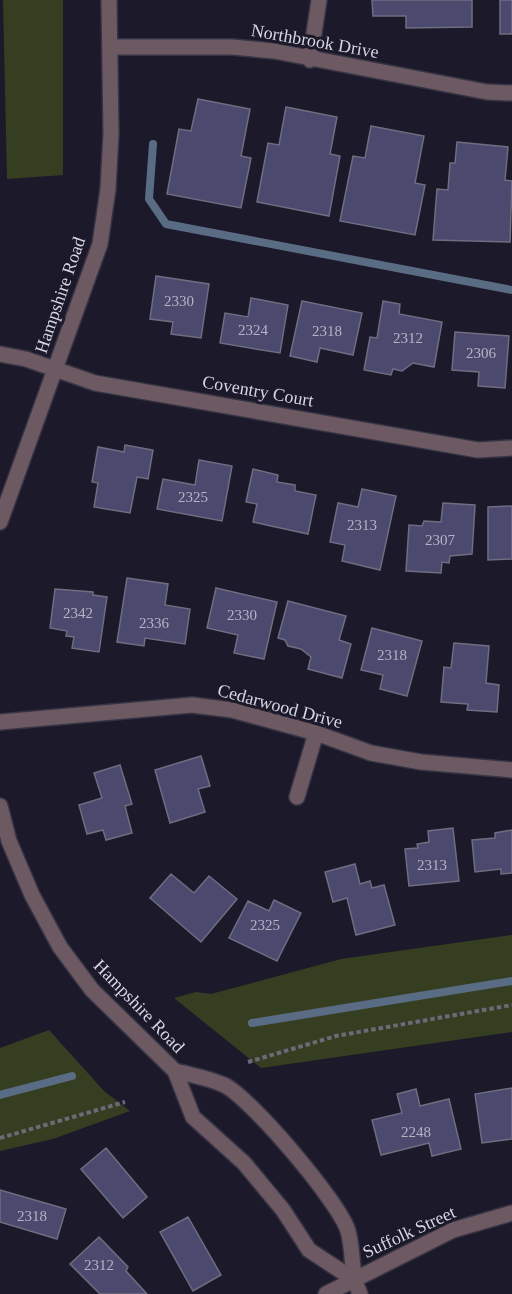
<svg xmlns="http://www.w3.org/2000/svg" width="512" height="1294" font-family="Georgia,serif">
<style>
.green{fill:#363e22}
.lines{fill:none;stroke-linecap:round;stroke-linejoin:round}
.stream{stroke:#5a6c84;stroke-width:8}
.building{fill:#4c496e;stroke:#6e6d81;stroke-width:1.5}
.minor-casing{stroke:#363444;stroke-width:18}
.path{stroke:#6b6a78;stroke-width:4;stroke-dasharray:4.5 3;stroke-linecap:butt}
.minor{stroke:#6c5962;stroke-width:15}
.labels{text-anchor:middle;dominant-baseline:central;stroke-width:6;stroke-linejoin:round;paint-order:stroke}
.number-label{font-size:15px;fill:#b4b4c5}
.street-label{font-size:18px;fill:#d7d7e2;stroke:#1c1a2a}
</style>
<rect width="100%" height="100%" fill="#1c1a2a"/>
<path class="green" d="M3,0H63V175L7,179Z
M512,935V1032L261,1068L174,998L196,992L211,994L341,959Z
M49,1030L104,1091L130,1111L53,1139L0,1151V1048Z"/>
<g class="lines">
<path class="stream" d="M153,144L149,199L166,224L512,290
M252,1023L512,981
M0,1095L72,1076"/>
</g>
<path class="building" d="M372,0H472V27L406,28V16H373Z
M500,0H512V34H500Z
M198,99L250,109L241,156L251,158L241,208L167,194L179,129L191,131Z
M286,107L337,117L330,154L340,156L329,216L257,202L268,143L279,145Z
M371,126L424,136L415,183L425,185L415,235L340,221L353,156L365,158Z
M457,142L508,147L505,180L512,181L510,242L433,240L437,189L448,190L450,163H455Z
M156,276L209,284L201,338L171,334L173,322L150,319Z
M251,298L288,305L280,353L220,343L225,313L248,317Z
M302,301L362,313L353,355L320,348L317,362L290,356Z
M383,301L400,304L399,314L442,322L434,367L413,363L402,371L393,369L391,375L364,370L370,337L377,338Z
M455,332L509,336L505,388L478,386L479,372L452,370Z
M125,445L153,450L148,479L137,477L130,513L94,507L98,483L92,482L98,447L124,452Z
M199,460L232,466L222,521L157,509L163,479L195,485Z
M253,469L278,475L277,482L295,485V491L316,495L308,534L253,522L257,504L246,502Z
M362,489L396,496L380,570L342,561L345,545L330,542L338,503L358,507Z
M443,503L475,505L472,554L450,556L449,563L442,562L441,573L406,571L409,525L422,526L424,521L441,522Z
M512,506V559L488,560V507Z
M127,578L168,584L165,605L190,609L185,644L145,638L144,646L117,642Z
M216,588L277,602L264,659L234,653L238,635L207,628Z
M55,589L93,592V595L107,597L99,652L72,648L74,637L66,636L67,631L50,628Z
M288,601L346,616L339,640L351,644L342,678L308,669L311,657L301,649L288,646L285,640L278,638Z
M372,628L422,641L407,696L380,689L383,675L361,670Z
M454,643L489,646L486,683L499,685L497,712L467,710L468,704L441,702L444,667L451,668Z
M201,756L210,786L198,789L205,812L170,823L155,770Z
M120,765L132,804L125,806L132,833L106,840L103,830L87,834L79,805L102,798L94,773Z
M453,828L459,881L409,886L405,849L418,848L417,844L429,842L428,831Z
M512,830V873L501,874V869L475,872L472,840L495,838V833Z
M355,864L360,884L370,881L372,888L384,885L395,925L356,935L347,898L333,902L325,872Z
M171,874L194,893L209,876L237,899L201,942L150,898Z
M274,900L301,913L277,961L229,938L248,901L269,911Z
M512,1088V1139L482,1143L475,1094Z
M416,1089L420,1106L449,1099L461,1149L432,1156L429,1143L381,1155L372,1120L402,1113L397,1094Z
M106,1148L147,1197L123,1218L81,1169Z
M0,1190L66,1209L57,1239L0,1222Z
M188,1217L221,1275L193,1291L160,1232Z
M99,1237L128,1267L126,1271L147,1294H100L70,1264Z"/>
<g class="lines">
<g class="minor-casing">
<path id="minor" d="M110,47H232L274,51L487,92L512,93
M310,60L319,0
M0,354L26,359L95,383L478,450L512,448
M0,522L100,244L108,189L111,134L109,0
M0,722L192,705L232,710L316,733L371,753L421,762L512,770
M297,797L316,733
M0,806L9,841L32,895L60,947L92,990L175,1071L193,1117L244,1163L283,1210L309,1250L353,1279
M175,1071C191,1075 209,1078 224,1085C250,1097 340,1203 348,1231C354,1252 350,1273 360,1294
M326,1294L453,1230L512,1213"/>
</g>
<path class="path" d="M248,1062L336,1036L512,1005
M0,1138L125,1102"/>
<use href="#minor" class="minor"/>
</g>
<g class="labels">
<g class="number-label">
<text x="179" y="301">2330</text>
<text x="253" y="330">2324</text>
<text x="327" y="331">2318</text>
<text x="408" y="338">2312</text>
<text x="481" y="353">2306</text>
<text x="193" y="497">2325</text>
<text x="362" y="525">2313</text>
<text x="440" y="540">2307</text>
<text x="78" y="613">2342</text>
<text x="242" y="615">2330</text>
<text x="154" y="623">2336</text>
<text x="392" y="655">2318</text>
<text x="432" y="865">2313</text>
<text x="265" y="925">2325</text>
<text x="416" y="1132">2248</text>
<text x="32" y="1216">2318</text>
<text x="99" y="1265">2312</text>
</g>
<g class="street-label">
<text transform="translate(315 41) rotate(10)">Northbrook Drive</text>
<text transform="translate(60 295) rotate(-71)">Hampshire Road</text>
<text transform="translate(258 391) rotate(10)">Coventry Court</text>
<text transform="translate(280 706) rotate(15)">Cedarwood Drive</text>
<text transform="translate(139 1006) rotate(46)">Hampshire Road</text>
<text transform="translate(409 1232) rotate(-25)">Suffolk Street</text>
</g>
</g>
</svg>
